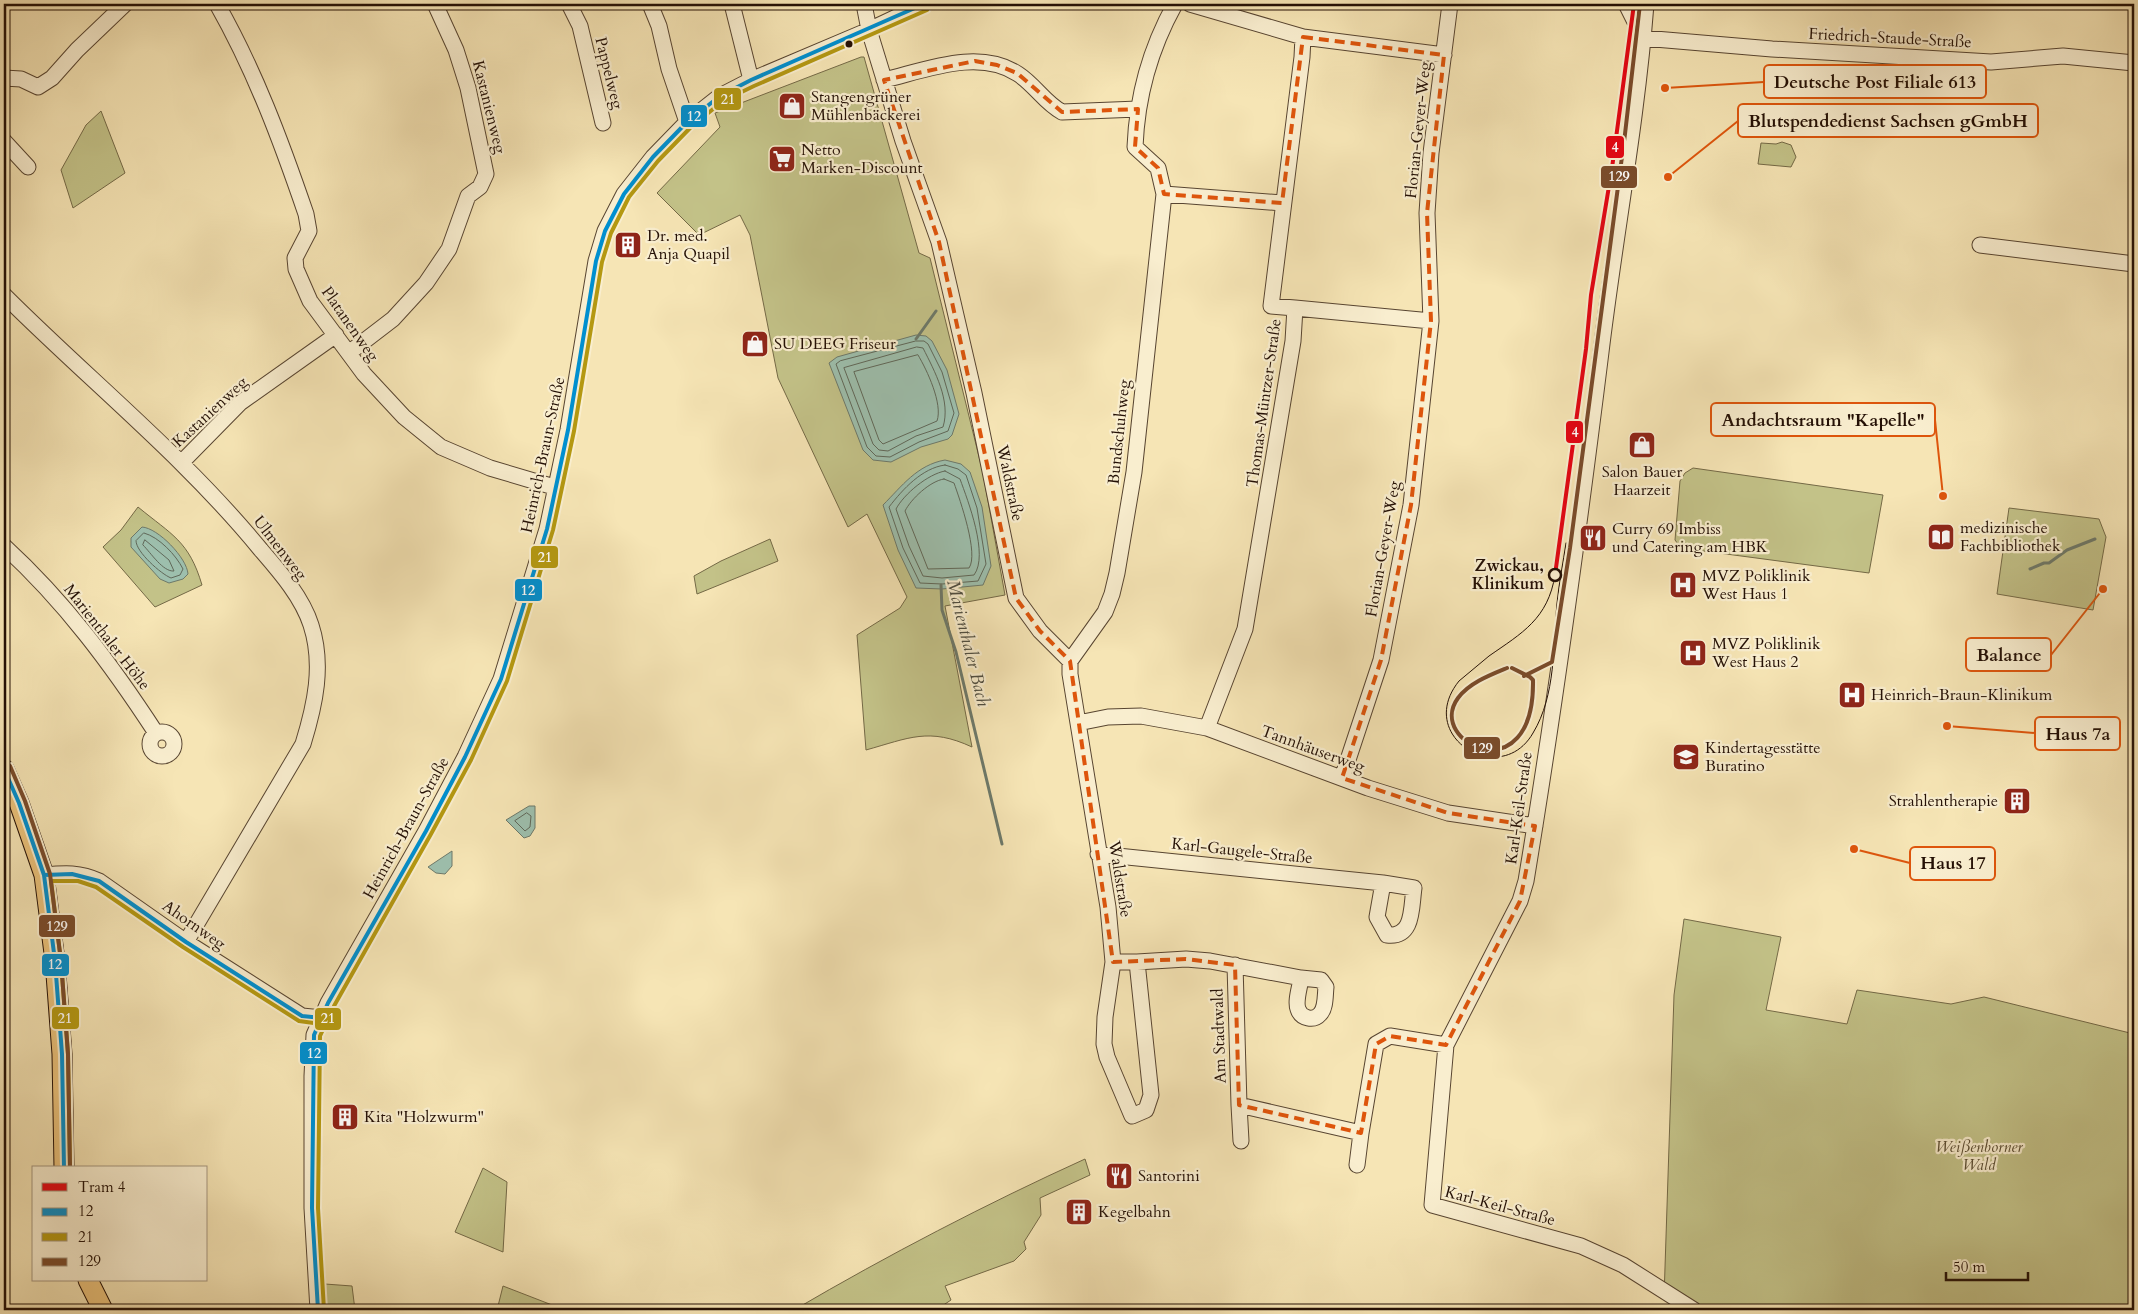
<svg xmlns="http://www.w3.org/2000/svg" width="2138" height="1314" font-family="Cardo,serif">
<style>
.green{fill:#c3c288;stroke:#746946}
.water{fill:#9dbfad;stroke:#6d796a}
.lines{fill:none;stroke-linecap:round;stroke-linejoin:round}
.shore{stroke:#606859;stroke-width:1}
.stream{stroke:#6d796a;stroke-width:3}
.minor-casing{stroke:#584531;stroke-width:17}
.major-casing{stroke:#241005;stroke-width:21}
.minor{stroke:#f9eecf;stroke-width:15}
.major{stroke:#ebc27a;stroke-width:19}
.tram{stroke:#241005;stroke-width:1}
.bus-1-casing{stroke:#f9eecf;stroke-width:8}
.bus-2-casing{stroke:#f9eecf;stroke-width:8}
.bus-3-casing{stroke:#f9eecf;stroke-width:8}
.bus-1{stroke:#008fcf;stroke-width:4}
.bus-2{stroke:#b49811;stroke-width:4}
.bus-3{stroke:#7a4b2a;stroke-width:4}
.tram-1-casing{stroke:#f9eecf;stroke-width:8}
.tram-1{stroke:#e30613;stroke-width:4}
.marked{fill:none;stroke:#de550c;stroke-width:4;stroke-dasharray:10 6;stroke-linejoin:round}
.bus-dot{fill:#241005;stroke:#f9eecf;stroke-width:2}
.stop-dot{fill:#f9eecf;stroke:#241005;stroke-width:2.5}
.labels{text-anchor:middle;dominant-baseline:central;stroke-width:4.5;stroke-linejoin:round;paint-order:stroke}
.street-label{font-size:16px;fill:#241005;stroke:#f9eecf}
.poi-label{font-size:16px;fill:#241005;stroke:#f9eecf;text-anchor:start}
.stop-label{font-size:16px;font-weight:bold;fill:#241005;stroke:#f9eecf;text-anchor:end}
.park-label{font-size:16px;font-style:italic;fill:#5c4e33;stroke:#f9eecf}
.water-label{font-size:18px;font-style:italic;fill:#4e4d40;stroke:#f9eecf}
.leader{fill:none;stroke:#de550c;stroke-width:2}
.callout-dot{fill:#de550c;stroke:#f9eecf;stroke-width:2}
.callout{fill:#f9eecf;stroke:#de550c;stroke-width:2}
.callout-label{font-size:18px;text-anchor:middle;font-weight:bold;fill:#241005}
.line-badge{stroke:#f9eecf;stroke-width:2}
.badge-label{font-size:14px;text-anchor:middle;font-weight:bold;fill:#fff}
</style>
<rect width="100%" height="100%" fill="#f6e5b5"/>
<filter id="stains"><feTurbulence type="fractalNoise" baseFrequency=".004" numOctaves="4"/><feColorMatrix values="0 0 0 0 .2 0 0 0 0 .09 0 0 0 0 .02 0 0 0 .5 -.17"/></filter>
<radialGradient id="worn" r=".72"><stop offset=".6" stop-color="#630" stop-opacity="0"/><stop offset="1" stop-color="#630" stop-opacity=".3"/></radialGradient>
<path class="green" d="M861,57H864L919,253L930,258L983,473L1005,595L945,606L972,747C929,727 909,738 866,750L857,635L900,608L907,597L867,514L848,527L778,378L750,235L740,215L699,235L657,193L720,127L715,113Z
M101,111L125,173L73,208L61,170L86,125Z
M1782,142L1791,145L1796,157L1791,167L1758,164L1761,143L1776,144Z
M1693,468L1883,495L1869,573L1681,548L1675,540L1680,481L1685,473Z
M138,507C172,535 189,541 202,585L155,607L103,547L121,530Z
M2009,508L2099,519L2106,537L2093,610L1997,594Z
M770,539L778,561L697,594L694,576L721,561Z
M1684,919L1781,937L1766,1010L1847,1024L1857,990L1951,1004L1984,997L2134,1034V1310H1680L1664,1298L1674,995Z
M1085,1159L1090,1175L1040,1198L1041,1215L1024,1242L1026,1249L1014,1261L945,1286L951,1300L936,1310H794C888,1255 986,1204 1085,1159Z
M483,1168L507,1182L503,1252L455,1232Z
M325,1284L352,1286L355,1310H326Z
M503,1286L565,1310H497Z"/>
<path class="water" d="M916,335L926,336L932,341L947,370L959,414L952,435L948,439L921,447L891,462L873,460L863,450L829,363L837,357Z
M945,460L961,464L970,472L982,507L991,566L983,585L942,589L916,588L898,550L883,505C902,486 917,465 945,460Z
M142,527C158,528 187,558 188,574L183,579L169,583L160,579L131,547V538Z
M529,806H535V828L530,836L524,838L506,820Z
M452,851V866L445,874L436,873L428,867Z"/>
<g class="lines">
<path class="shore" d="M916,341H924L928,344L942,372L954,413L948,431L919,442L890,457L876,456L867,447L836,364L840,361Z
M917,347L923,348C935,372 951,401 943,427L916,436L888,451L879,450L873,444L844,368Z
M918,355C927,370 943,404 937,421L883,444L879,440L854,372Z
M945,465L958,469L966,475L977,508L986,564L978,581L942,584L920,583L903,548L889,507C903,489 922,468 945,465Z
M945,471L960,479C968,501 989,555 974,575L942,578L923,576L909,546L896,509C904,494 928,474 945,471Z
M944,479L954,483C960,500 979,554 969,568L928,569L905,511C911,499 930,481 944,479Z
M144,533C159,537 176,555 183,569L180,575L171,578C161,574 136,552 136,541Z
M145,540L169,560L174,571C163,572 151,553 143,545Z
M527,813L531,816L530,827L525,831L515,821Z"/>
<path class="stream" d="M916,339L936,311
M2030,569L2044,563H2049L2067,550L2095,539
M941,585L942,610L956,652L1002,844"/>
<g class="minor-casing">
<path id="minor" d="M217,4C255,71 281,141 306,214L309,231L295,258L296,269L310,301L364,374L404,417L441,447L490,468L554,487
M569,4L580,26L603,123
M650,4L659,26L669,69L687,122
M732,4L751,80
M864,4L869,30L903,141L939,242L974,393L1016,598L1040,631L1070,661V674L1108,907L1113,962L1105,1017L1104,1044L1107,1057L1132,1116L1146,1110L1151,1095L1137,962H1113
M1190,4L1303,37L1444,55
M1626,4L1643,38
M1646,4C1637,121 1615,236 1601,352C1579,529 1555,705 1526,881L1520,901L1446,1045L1432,1205L1581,1246L1623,1265L1694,1310
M1643,38L1772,49L1991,62L2063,56L2134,63
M4,78L21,79L38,87L52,78L77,50L125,4
M884,80C926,70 979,48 1018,74C1035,85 1045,103 1062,112L1138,109
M4,141L28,167
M1164,194L1282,203
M1980,245L2134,264
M4,295C89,380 185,457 261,550C280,572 302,597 311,625C324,665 315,705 303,744L186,942
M1295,308L1431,321
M350,352L393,319L426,283L449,249L468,196L480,187L486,174L468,88L456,50L435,4
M181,463L240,403L336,335
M4,546C65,602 111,664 156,733
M1070,661L1105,612L1112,594L1117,573L1134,472L1164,194L1158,168L1135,147C1137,95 1150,49 1175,4
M1078,723L1108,717L1141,716L1207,728L1368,788L1448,813L1535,826
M1207,728L1245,629L1293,341L1295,308L1271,306L1302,57L1303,37
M150 744a12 12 0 1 1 24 0a12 12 0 1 1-24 0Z
M1342,778L1381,660L1411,505L1431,321L1427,213L1431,153L1450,4
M1098,854L1383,883L1414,888C1411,908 1414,938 1387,935L1377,917L1383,883
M44,875C65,873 80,872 99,881L186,942L302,1016L322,1018
M1137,962L1186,959L1210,961L1301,978C1300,987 1295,1001 1298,1009C1301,1019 1314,1021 1320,1014C1326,1008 1325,995 1326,987L1321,980L1301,978
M1235,965L1239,1105L1361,1133L1376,1044L1390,1036L1446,1045
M1239,1105L1241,1141
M1357,1165L1361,1133
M318,1310L312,1208V1076L314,1035L328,1003L426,831L465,757L501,679L547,529L568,430L596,261L605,231L624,194L653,157L687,122L720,96L751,80L869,30L924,4"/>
</g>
<g class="major-casing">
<path id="major" d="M4,769L19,803L44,875L55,961L62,1054L64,1168
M88,1280L103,1310"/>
</g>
<use href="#minor" class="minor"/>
<use href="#major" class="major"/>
<path class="tram" d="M1555,575C1548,619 1522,633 1489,656C1479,664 1469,673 1459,681C1414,737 1501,789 1533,733C1556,695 1553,646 1557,603C1559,583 1563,563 1566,543"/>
<g class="bus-1-casing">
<path id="bus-1" d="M4,769L19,803L44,875L55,961L62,1054L64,1168
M44,875L72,874L99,881L186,942L302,1016L322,1018
M318,1310L312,1208L314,1035L328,1003L426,831L465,757L501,679L547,529L568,430L596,261L605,231L624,194L653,157L687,122L720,96L751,80L924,4"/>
</g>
<g class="bus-2-casing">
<path id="bus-2" d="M70,1168L68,1054L61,961L51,881H78L96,887L183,947L299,1021L321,1024
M324,1310L318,1208L320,1036L334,1006L431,834L471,760L507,681L553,530L574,431L602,262L611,233L629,197L658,161L691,127L723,101L754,86L927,10"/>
</g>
<g class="bus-3-casing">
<path id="bus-3" d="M1507,668C1490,675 1469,683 1458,698C1425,743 1535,795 1533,680L1530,677L1512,668
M1524,676L1552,662L1570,548L1625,134L1640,4
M10,766L25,801L50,874L61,961L68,1054L70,1168"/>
</g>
<use href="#bus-1" class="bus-1"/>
<use href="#bus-2" class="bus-2"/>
<use href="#bus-3" class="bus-3"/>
<g class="tram-1-casing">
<path id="tram-1" d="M1555,575L1586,349L1591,295L1612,168L1634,4"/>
</g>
<use href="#tram-1" class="tram-1"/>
</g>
<path class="marked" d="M1303,37L1444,55L1427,213L1431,321L1411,505L1381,660L1342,778L1448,813L1535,826L1520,901L1446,1045L1390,1036L1376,1044L1361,1133L1239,1105L1235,965L1186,959L1113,962L1070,661L1040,631L1016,598L939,242L884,80L975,61L997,65L1017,73L1062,112L1138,109L1135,147L1158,168L1164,194L1282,203Z"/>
<defs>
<g id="shop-square" transform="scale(1.4375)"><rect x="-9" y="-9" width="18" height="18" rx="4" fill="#8f2418" stroke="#f9eecf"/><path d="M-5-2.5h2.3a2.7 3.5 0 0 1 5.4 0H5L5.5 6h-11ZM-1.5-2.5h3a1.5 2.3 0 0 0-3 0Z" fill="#fff"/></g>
<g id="supermarket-square" transform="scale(1.4375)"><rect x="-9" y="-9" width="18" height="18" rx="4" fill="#8f2418" stroke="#f9eecf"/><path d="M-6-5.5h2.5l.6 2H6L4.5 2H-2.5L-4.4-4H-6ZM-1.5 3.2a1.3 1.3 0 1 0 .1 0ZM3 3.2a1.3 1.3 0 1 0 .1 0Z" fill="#fff"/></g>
<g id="building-square" transform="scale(1.4375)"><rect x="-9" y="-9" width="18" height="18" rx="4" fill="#8f2418" stroke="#f9eecf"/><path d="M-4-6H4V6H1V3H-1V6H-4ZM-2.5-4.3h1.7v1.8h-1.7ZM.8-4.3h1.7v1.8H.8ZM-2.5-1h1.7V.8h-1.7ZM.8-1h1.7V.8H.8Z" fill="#fff"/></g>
<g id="library-square" transform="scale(1.4375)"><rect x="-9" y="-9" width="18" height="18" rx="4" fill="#8f2418" stroke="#f9eecf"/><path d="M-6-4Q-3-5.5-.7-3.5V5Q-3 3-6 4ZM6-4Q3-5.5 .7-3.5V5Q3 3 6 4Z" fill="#fff"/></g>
<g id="restaurant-square" transform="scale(1.4375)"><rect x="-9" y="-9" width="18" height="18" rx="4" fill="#8f2418" stroke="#f9eecf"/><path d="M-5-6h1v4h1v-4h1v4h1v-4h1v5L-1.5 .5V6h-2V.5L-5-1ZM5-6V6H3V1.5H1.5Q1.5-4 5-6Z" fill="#fff"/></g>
<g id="hospital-square" transform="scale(1.4375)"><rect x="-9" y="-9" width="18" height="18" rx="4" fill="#8f2418" stroke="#f9eecf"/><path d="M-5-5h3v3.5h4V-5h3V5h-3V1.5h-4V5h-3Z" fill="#fff"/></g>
<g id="school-square" transform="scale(1.4375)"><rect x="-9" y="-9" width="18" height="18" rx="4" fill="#8f2418" stroke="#f9eecf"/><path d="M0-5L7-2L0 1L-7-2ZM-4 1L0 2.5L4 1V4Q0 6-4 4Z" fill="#fff"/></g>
</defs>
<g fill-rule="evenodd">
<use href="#shop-square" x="792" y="106"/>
<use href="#supermarket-square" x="782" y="159"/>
<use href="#building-square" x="628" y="245"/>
<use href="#shop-square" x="755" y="344"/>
<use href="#shop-square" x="1642" y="445"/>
<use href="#library-square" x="1941" y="537"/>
<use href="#restaurant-square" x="1593" y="538"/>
<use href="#hospital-square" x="1683" y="585"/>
<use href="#hospital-square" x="1693" y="653"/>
<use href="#hospital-square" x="1852" y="695"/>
<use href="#school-square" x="1686" y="757"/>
<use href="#building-square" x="2017" y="801"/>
<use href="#building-square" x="345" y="1117"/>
<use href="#restaurant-square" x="1119" y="1176"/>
<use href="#building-square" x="1079" y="1212"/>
</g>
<circle class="bus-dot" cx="849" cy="44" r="4.5"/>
<circle class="stop-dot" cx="1555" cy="575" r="6"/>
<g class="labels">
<g class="street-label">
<text transform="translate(1890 38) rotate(3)">Friedrich-Staude-Straße</text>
<text transform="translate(609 73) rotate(76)">Pappelweg</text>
<text transform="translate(489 107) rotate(76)">Kastanienweg</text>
<text transform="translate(1418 130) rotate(-84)">Florian-Geyer-Weg</text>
<text transform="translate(350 324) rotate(55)">Platanenweg</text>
<text transform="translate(1264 403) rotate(-82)">Thomas-Müntzer-Straße</text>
<text transform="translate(210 412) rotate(-43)">Kastanienweg</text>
<text transform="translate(1119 432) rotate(-84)">Bundschuhweg</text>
<text transform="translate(543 455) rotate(-78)">Heinrich-Braun-Straße</text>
<text transform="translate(1010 483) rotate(78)">Waldstraße</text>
<text transform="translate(280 548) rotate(52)">Ulmenweg</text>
<text transform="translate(1383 549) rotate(-80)">Florian-Geyer-Weg</text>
<text transform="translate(107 637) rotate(52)">Marienthaler Höhe</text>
<text transform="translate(1313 749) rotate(20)">Tannhäuserweg</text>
<text transform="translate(1519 808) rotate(-82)">Karl-Keil-Straße</text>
<text transform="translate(406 828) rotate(-61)">Heinrich-Braun-Straße</text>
<text transform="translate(1242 851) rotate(6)">Karl-Gaugele-Straße</text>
<text transform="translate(1120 879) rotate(81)">Waldstraße</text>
<text transform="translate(194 925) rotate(35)">Ahornweg</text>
<text transform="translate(1219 1036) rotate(-92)">Am Stadtwald</text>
<text transform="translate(1500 1206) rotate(15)">Karl-Keil-Straße</text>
</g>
<g class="poi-label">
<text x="811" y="97">Stangengrüner<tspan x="811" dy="18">Mühlenbäckerei</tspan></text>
<text x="801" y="150">Netto<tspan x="801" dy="18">Marken-Discount</tspan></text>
<text x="647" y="236">Dr. med.<tspan x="647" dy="18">Anja Quapil</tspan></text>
<text x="774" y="344">SU DEEG Friseur</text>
<text x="1642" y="472" text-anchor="middle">Salon Bauer<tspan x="1642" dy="18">Haarzeit</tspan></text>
<text x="1960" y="528">medizinische<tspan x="1960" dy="18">Fachbibliothek</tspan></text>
<text x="1612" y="529">Curry 69 Imbiss<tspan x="1612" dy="18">und Catering am HBK</tspan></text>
<text x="1702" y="576">MVZ Poliklinik<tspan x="1702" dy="18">West Haus 1</tspan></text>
<text x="1712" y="644">MVZ Poliklinik<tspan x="1712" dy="18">West Haus 2</tspan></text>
<text x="1871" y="695">Heinrich-Braun-Klinikum</text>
<text x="1705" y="748">Kindertagesstätte<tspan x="1705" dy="18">Buratino</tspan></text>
<text x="1998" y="801" text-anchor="end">Strahlentherapie</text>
<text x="364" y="1117">Kita "Holzwurm"</text>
<text x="1138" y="1176">Santorini</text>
<text x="1098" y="1212">Kegelbahn</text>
</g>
<g class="stop-label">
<text x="1544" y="566">Zwickau,<tspan x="1544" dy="18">Klinikum</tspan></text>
</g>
<g class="park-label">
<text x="1979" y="1147">Weißenborner<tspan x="1979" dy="18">Wald</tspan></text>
</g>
<g class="water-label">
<text transform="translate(968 643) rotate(76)">Marienthaler Bach</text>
</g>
</g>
<path class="leader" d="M1665 88L1764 82M1668 177L1738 121M1943 496L1935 420M2103 589L2051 655M1947 726L2035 733M1854 849L1910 863"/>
<g class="callout-dot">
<circle cx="1665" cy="88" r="5"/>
<circle cx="1668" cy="177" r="5"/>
<circle cx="1943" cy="496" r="5"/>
<circle cx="2103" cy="589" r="5"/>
<circle cx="1947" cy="726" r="5"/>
<circle cx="1854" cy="849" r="5"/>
</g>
<g class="callout">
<rect x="1764" y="65" width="222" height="33" rx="5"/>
<rect x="1738" y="104" width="300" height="33" rx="5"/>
<rect x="1711" y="403" width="224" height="33" rx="5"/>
<rect x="1966" y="638" width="85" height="33" rx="5"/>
<rect x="2035" y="717" width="85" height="33" rx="5"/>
<rect x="1910" y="847" width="85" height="33" rx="5"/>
</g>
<g class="callout-label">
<text x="1875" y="88">Deutsche Post Filiale 613</text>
<text x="1888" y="127">Blutspendedienst Sachsen gGmbH</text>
<text x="1823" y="426">Andachtsraum "Kapelle"</text>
<text x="2009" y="661">Balance</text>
<text x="2078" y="740">Haus 7a</text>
<text x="1953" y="869">Haus 17</text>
</g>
<g class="line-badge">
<rect x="713" y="87" width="29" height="24" rx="5" fill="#b49811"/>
<rect x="680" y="104" width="28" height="24" rx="5" fill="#008fcf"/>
<rect x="1605" y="135" width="20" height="24" rx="5" fill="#e30613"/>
<rect x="1600" y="165" width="38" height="24" rx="5" fill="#7a4b2a"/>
<rect x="1565" y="420" width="19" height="24" rx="5" fill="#e30613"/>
<rect x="530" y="545" width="29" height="24" rx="5" fill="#b49811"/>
<rect x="514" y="578" width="29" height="24" rx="5" fill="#008fcf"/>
<rect x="1463" y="736" width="38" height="24" rx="5" fill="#7a4b2a"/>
<rect x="38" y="914" width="38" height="24" rx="5" fill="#7a4b2a"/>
<rect x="41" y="953" width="29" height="24" rx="5" fill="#008fcf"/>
<rect x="51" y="1006" width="29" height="24" rx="5" fill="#b49811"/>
<rect x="314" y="1007" width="28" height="24" rx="5" fill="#b49811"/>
<rect x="299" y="1041" width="29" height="24" rx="5" fill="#008fcf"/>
</g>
<g class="badge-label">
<text x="728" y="104">21</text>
<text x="694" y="121">12</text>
<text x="1615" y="152">4</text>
<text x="1619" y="181">129</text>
<text x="1575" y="437">4</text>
<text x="545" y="562">21</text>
<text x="528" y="595">12</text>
<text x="1482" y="753">129</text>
<text x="57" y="931">129</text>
<text x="55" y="969">12</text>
<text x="65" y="1023">21</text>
<text x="328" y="1023">21</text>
<text x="314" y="1058">12</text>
</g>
<rect width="2138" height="1314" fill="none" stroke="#f6e5b5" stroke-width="20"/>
<rect x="5" y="5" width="2128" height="1304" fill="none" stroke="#241005" stroke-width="2.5"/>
<rect x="10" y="10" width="2118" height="1294" fill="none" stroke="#241005"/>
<rect x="32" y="1166" width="175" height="115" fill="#f9eecf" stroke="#a4957e"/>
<rect x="42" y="1183" width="25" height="8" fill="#e30613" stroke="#a4957e"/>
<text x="78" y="1192" font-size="15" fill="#241005">Tram 4</text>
<rect x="42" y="1208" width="25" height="8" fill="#008fcf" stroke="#a4957e"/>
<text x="78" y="1216" font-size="15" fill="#241005">12</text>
<rect x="42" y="1233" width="25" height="8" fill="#b49811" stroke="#a4957e"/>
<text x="78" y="1242" font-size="15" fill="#241005">21</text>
<rect x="42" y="1258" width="25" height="8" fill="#7a4b2a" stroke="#a4957e"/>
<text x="78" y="1266" font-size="15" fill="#241005">129</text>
<path d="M1946 1272v8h82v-8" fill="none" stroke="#241005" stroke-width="2.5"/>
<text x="1953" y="1272" font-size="15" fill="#241005" stroke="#f9eecf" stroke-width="4" paint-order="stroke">50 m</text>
<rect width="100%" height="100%" filter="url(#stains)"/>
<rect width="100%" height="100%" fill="url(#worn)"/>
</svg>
